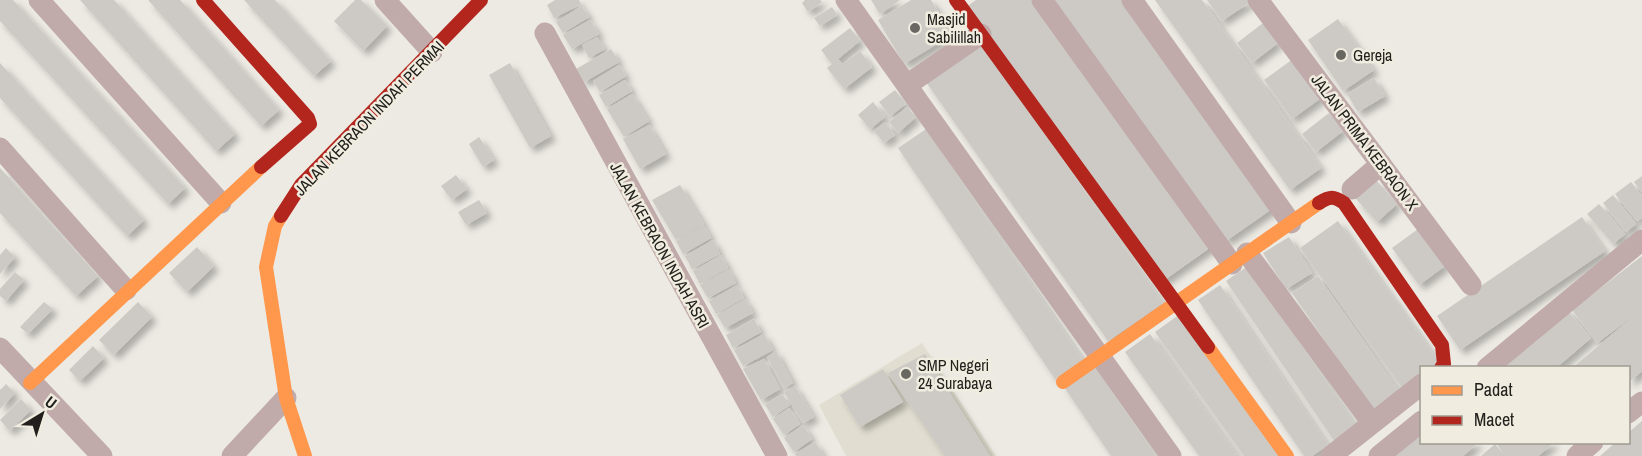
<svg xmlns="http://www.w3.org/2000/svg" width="1642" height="456" font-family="'Archivo Narrow',sans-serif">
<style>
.built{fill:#e1ddd0}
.building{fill:#cdcac6;filter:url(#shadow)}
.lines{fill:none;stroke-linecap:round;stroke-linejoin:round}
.street{stroke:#c0aaaa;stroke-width:21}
.slow{stroke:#ff974d;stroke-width:14}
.jam{stroke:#b3261e;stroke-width:14}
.poi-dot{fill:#696762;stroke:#f0ecdf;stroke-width:2}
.labels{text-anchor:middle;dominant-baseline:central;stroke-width:5;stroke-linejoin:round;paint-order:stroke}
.poi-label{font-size:16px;fill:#22201c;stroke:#f0ecdf;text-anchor:start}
.street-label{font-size:16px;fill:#22201c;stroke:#f0ecdf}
</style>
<defs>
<filter id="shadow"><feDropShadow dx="5" dy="5" stdDeviation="3" flood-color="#0004"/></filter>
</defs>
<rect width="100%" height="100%" fill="#eceae3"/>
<path class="built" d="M922,343L996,456H846L819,405Z"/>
<path class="building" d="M0,0H13L185,188L168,204L0,21Z
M80,0H114L235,134L216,151Z
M148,0H180L279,110L261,126Z
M244,0H275L331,61L314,76Z
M355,0H361L387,26L363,51L334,21Z
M555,0H579L581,4L554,18L547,5Z
M805,0H820L822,2L808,12L802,3Z
M871,0H900L880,14Z
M911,0H931L952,35L904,64L878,20Z
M976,0H1038L1215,244L1163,281L965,8Z
M1053,0H1128L1276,206L1226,241Z
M1155,0H1202L1321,168L1290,190Z
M1207,0H1253L1222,21Z
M582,6L589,17L563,33L556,22Z
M832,7L837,15L820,26L814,18Z
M1338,19L1374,70L1343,91L1308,40Z
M590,20L599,34L572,49L563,35Z
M1263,23L1278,43L1252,63L1237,43Z
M850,28L860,41L838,59L843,64L860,51L872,67L844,89L827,68L832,64L821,50Z
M597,37L605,49L589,58L582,45Z
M981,43L1163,303L1108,341L926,82Z
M611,49L619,62L584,82L576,69Z
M1293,59L1321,98L1292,119L1264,80Z
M0,63L144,220L127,236L0,98Z
M510,63L551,136L530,148L489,75Z
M619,65L626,76L600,92L593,81Z
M1374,78L1385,96L1358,112L1347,94Z
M625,80L632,91L606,107L599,95Z
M895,90L906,104L890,116L879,102Z
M632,94L649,121L624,137L607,109Z
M873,102L885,117L870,129L858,115Z
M907,107L916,117L898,133L889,122Z
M1329,113L1343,131L1316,152L1302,134Z
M885,122L895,135L884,143L874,131Z
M649,125L666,154L640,169L623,139Z
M926,129L1083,360L1055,379L898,148Z
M479,137L494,160L483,167L469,144Z
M0,168L98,276L76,296L0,213Z
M456,175L467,189L452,200L441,186Z
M1642,176V192L1634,182Z
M1377,181L1397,204L1377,222L1356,199Z
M1631,182L1642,196V218L1637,221L1615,194Z
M680,185L704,224L676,240L652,200Z
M1613,195L1636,224L1626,232L1603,203Z
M479,200L487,213L466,225L458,212Z
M1599,204L1625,234L1613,244L1587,214Z
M1582,217L1605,251L1460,350L1437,316Z
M1338,221L1441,365L1438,368H1422V379L1405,392L1300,248Z
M704,225L711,238L683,254L676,241Z
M1418,229L1445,266L1419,285L1392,248Z
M1289,237L1312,273L1286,289L1263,253Z
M713,240L720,254L692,269L685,256Z
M197,247L214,266L187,292L169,273Z
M6,248L15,257L0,274V255Z
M721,255L728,268L700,284L693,271Z
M1642,256V371L1629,382V368H1572L1640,311L1597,343L1572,310Z
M1248,266L1356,426L1334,441L1226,281Z
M729,269L736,283L708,298L700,285Z
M15,272L24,280L6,301L0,296V289Z
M1318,276L1400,394L1374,412L1292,293Z
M737,285L744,298L716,314L709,301Z
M1220,285L1328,445L1312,456H1304L1198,300Z
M745,299L753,313L725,328L717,315Z
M44,302L53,309L28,334L20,327Z
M138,302L152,317L114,355L99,340Z
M1565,308L1591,338L1556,368H1495Z
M1180,314L1282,456H1244L1155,332Z
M754,319L761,332L733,348L726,335Z
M764,334L773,350L743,366L734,350Z
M1150,334L1237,456H1199L1125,352Z
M93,346L104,358L80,381L69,370Z
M776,351L793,383L784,388L767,357Z
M925,354L990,456H945L888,373Z
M764,359L780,389L761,400L743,369Z
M1093,364L1156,456H1111L1062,384Z
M883,369L903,402L860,427L840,395Z
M6,384L15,393L0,409V390Z
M795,386L814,417L803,423L784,392Z
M782,394L790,405L773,417L765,405Z
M21,399L31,410L10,431L0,420Z
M789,408L800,424L784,435L773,419Z
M1642,421V456H1600L1616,442H1629V432Z
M803,425L812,439L794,452L784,438Z
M1422,431V442H1479L1463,456H1392Z
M815,442L824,456H796L795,454Z
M1495,442H1555L1538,456H1506Z
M1495,444L1505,456H1481Z"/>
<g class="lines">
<path class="street" d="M39,0L221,203
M385,0L432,52
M846,0L1171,456
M1042,0L1232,264
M1132,0L1291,223
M1258,0L1471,285
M545,33L777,456
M907,85L981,34
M0,148L126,290
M1352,189L1381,164
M1247,253L1372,423
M0,348L102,456
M1487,368L1642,240
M1628,413L1642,402
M232,456L286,398
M1331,456L1422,384
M1379,456L1422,421
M1577,456L1593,442"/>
<path class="slow" d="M281,216L275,226L266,267L286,398L305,456
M1208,347L1287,456
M1063,382L1319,203
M30,383L261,167"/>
<path class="jam" d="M203,0L308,118L310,124L261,167
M956,0L1208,347
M1319,203C1330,196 1334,196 1344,203L1442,345L1444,364L1441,368
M281,216L301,185L481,0"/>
</g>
<g class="poi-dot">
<circle cx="915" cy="28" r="6"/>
<circle cx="1341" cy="55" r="6"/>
<circle cx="906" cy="374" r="6"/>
</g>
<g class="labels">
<g class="poi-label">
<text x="927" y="19">Masjid<tspan x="927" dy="18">Sabilillah</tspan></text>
<text x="1353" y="55">Gereja</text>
<text x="918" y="365">SMP Negeri<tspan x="918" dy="18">24 Surabaya</tspan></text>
</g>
<g class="street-label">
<text transform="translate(369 118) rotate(-46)">JALAN KEBRAON INDAH PERMAI</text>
<text transform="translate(1365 142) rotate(53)">JALAN PRIMA KEBRAON X</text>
<text transform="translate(660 245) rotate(61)">JALAN KEBRAON INDAH ASRI</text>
</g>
</g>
<rect x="1420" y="366" width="210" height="78" fill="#f0ecdf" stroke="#9e9a91" stroke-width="1.5"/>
<rect x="1432" y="386" width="30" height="9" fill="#ff974d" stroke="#9e9a91" stroke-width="1.5"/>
<text x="1474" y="396" font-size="18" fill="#22201c">Padat</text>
<rect x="1432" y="416" width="30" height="9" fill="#b3261e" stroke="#9e9a91" stroke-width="1.5"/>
<text x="1474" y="426" font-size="18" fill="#22201c">Macet</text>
<g transform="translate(42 414) rotate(38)" stroke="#f0ecdf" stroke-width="4.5" paint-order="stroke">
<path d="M0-4.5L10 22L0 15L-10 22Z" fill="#22201c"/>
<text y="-9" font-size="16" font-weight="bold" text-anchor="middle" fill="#22201c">U</text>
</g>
</svg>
